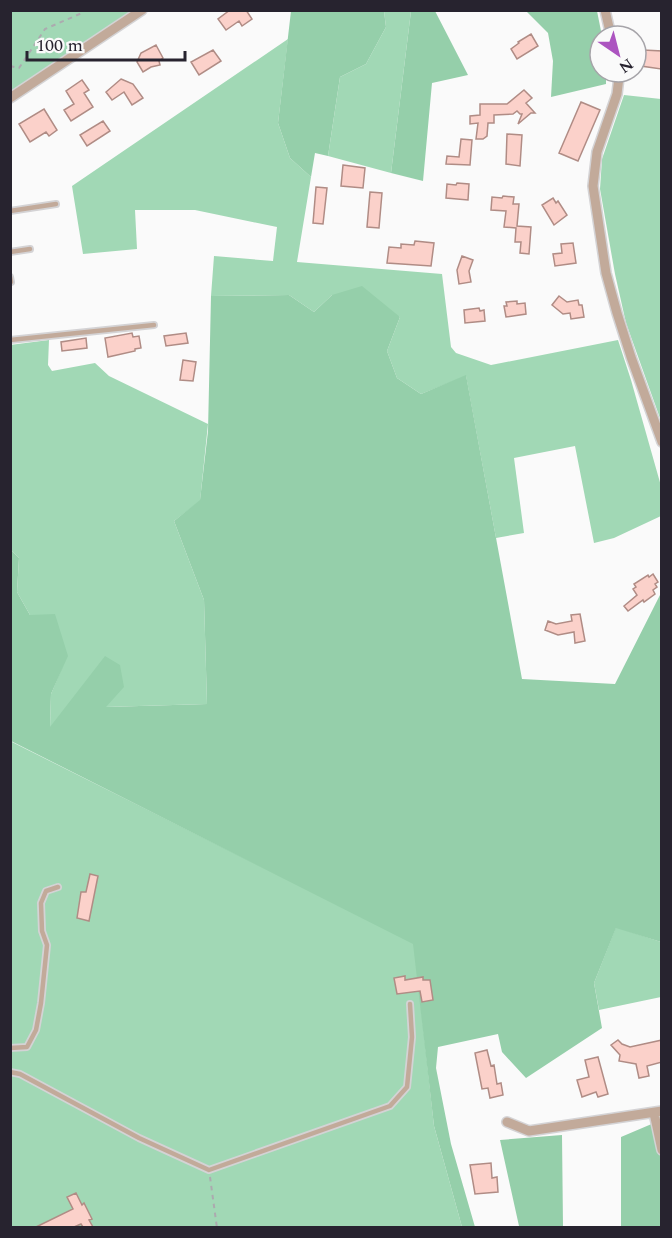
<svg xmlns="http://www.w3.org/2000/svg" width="672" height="1238" font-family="Spectral,serif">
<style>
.green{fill:#a1d8b5}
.forest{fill:#95cfaa}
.building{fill:#fbd1ca;stroke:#b08c85;stroke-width:1.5}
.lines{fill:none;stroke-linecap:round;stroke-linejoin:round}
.lane-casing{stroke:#d4d3d5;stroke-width:8}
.street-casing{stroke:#d4d3d5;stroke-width:12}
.path{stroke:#acaaaf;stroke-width:2;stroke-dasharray:4.5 4.5;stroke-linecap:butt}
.lane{stroke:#c2aa9a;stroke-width:4.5}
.street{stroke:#c2aa9a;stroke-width:9}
</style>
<rect width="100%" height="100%" fill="#fafafa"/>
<path class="green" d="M11,10H133V11L11,92Z
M384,11H411L391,173L328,156L340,77L366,64L386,27Z
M288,39L278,123L290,158L311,177L297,262L442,274L451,347L456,353L491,365L618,340L631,380L661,486V516L614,538L594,543L575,446L514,458L524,533L496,538L466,376L421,394L397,378L387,351L400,317L332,295L314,312L289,295L211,296L214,256L273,261L277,227L195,210H135L137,249L83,254L72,186Z
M624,95L661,99V421L626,323L615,274L600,189L602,159Z
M49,340L48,365L52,371L95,363L109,376L208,424L200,501L174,521L204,600L207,704L105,707L50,728L51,694L67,656L30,615L17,592L19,558L10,549V345Z
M10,741L414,943L434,1126L462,1227H11Z
M616,927L661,942V997L599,1010L594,983Z"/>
<path class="forest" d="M291,11H384L386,27L366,64L340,77L328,156L315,153L311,177L290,158L278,123Z
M411,11H435L468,75L432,83L423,181L391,173Z
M526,11H597L602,36H600V72H606V84L551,97L553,61L548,33Z
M362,286L400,317L387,351L397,378L421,394L466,375L522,679L615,684L661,593V942L616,928L594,983L602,1028L526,1078L502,1052L498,1034L438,1047L436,1068L451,1144L475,1227H462L434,1126L413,944L11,741L10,549L19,558L17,592L30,615L55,614L68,656L51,694L50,727L105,656L120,665L124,687L106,707L207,704L204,600L174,521L200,500L208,431L211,296L289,295L314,312L332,295Z
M661,1120V1227L621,1228V1137Z
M562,1135L563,1227H512L519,1226L500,1140Z"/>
<path class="building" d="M230,10H246L252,19L242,26L239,21L226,30L218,19Z
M531,34L538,46L517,59L511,49L519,43L518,42Z
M156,45L163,58L159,61L160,65L151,67L143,72L137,62L141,53Z
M213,50L221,61L199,75L191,62Z
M643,50L662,51L661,69L641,66Z
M121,79L133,84L143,98L132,105L124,92L112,100L106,92Z
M82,80L89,90L84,93L93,107L71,121L64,110L74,104L66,91Z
M524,90L532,98L526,103L535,113H531L518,124L522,114H520L517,111L513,114L494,115V123H488L487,136L483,139H476L478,123L470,124V116L480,115V104H507Z
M581,102L600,110L578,161L559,153Z
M44,109L57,130L49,136L46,132L30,142L19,124Z
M103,121L110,131L87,146L80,135Z
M507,134L522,135L520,166L506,164Z
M461,139L472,140L470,165L446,164L447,156L459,157Z
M343,165L365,168L363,188L341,186Z
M457,183L469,184L468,200L446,198L447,184L456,185Z
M316,187L327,188L323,224L313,223Z
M370,192L382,193L379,228L367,227Z
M503,196L514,197L513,204H519L517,226L531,227L529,254L520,253L521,242H515L516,228L504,227L506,211L491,210L492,197L502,198Z
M553,198L556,203L558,201L567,215L554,225L542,205Z
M415,241L434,243L431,266L387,263L389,247L401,248V244L414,245Z
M573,243L576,263L555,266L553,254L562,253L561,244Z
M462,256L473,260L469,271L471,282L459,284L457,270Z
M559,296L567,302L578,300L579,305H582L584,317L571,319L570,313L563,314L552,305Z
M517,301V304L525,303L526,314L506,317L504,306H507L506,302Z
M479,308L480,311L484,310L485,321L465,323L464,310Z
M132,333L133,337L139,336L141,348L135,349V351L108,357L105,338Z
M186,333L188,343L166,346L164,336Z
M86,338L87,348L62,351L61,342Z
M183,360L196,362L193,381L180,380Z
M653,574L658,582L655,584L657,587L653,590L655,594L644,602L643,600L628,611L624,606L637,595L633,589L636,587L634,584L648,575L649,577Z
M580,614L585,641L575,643L574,632L558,635L545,630L548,621L556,624L572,621L571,615Z
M90,874L98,876L89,921L77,918L81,892H86Z
M405,976V980L423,977V980H430L433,1000L422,1002L420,991L397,994L394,978Z
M618,1040L622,1044L630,1047L662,1040V1062L647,1066L649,1076L639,1078L636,1064L619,1061L620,1055L611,1045Z
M487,1050L491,1066L494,1065L497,1084L501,1083L503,1095L490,1098L488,1088L482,1089L475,1053Z
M598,1057L608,1094L598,1097L596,1092L582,1097L577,1080L589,1077L585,1060Z
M491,1163L492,1178L497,1177L498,1192L475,1194L470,1165Z
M76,1193L82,1205L84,1203L92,1219L89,1220L93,1227H83L81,1224L74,1227H36L73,1209L67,1197Z"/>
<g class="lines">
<g class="lane-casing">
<path id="lane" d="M10,211L56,204
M10,252L30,249
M10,277L11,282
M10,340L154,325
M10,1048L27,1047L36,1030L41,1003L47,945L42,931L41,903L46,891L58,887
M10,1072L20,1074L139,1138L209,1170L390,1106L407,1087L412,1037L410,1004"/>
</g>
<g class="street-casing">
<path id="street" d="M605,10L611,36
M618,72L619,77L617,94L597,152L593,186L606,273L617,313L631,357L662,442
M10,98L142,10
M654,1113L662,1150
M507,1122L529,1131L662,1111"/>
</g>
<path class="path" d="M10,66L19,68L45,29L82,13L81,10
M210,1177L217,1228"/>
<use href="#lane" class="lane"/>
<use href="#street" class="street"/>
</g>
<rect width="672" height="1238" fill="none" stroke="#27232f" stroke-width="24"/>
<g transform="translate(618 54) rotate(145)"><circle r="28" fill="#fafafa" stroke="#a6a4a9" stroke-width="1.5"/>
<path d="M0-4.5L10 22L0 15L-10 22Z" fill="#ac54c0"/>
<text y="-9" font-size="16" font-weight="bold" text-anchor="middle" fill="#27232f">N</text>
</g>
<path d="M27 51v9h158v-9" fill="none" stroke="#27232f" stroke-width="3"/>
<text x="36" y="51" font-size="18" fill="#27232f" stroke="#fafafa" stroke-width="4.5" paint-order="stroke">100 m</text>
</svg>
